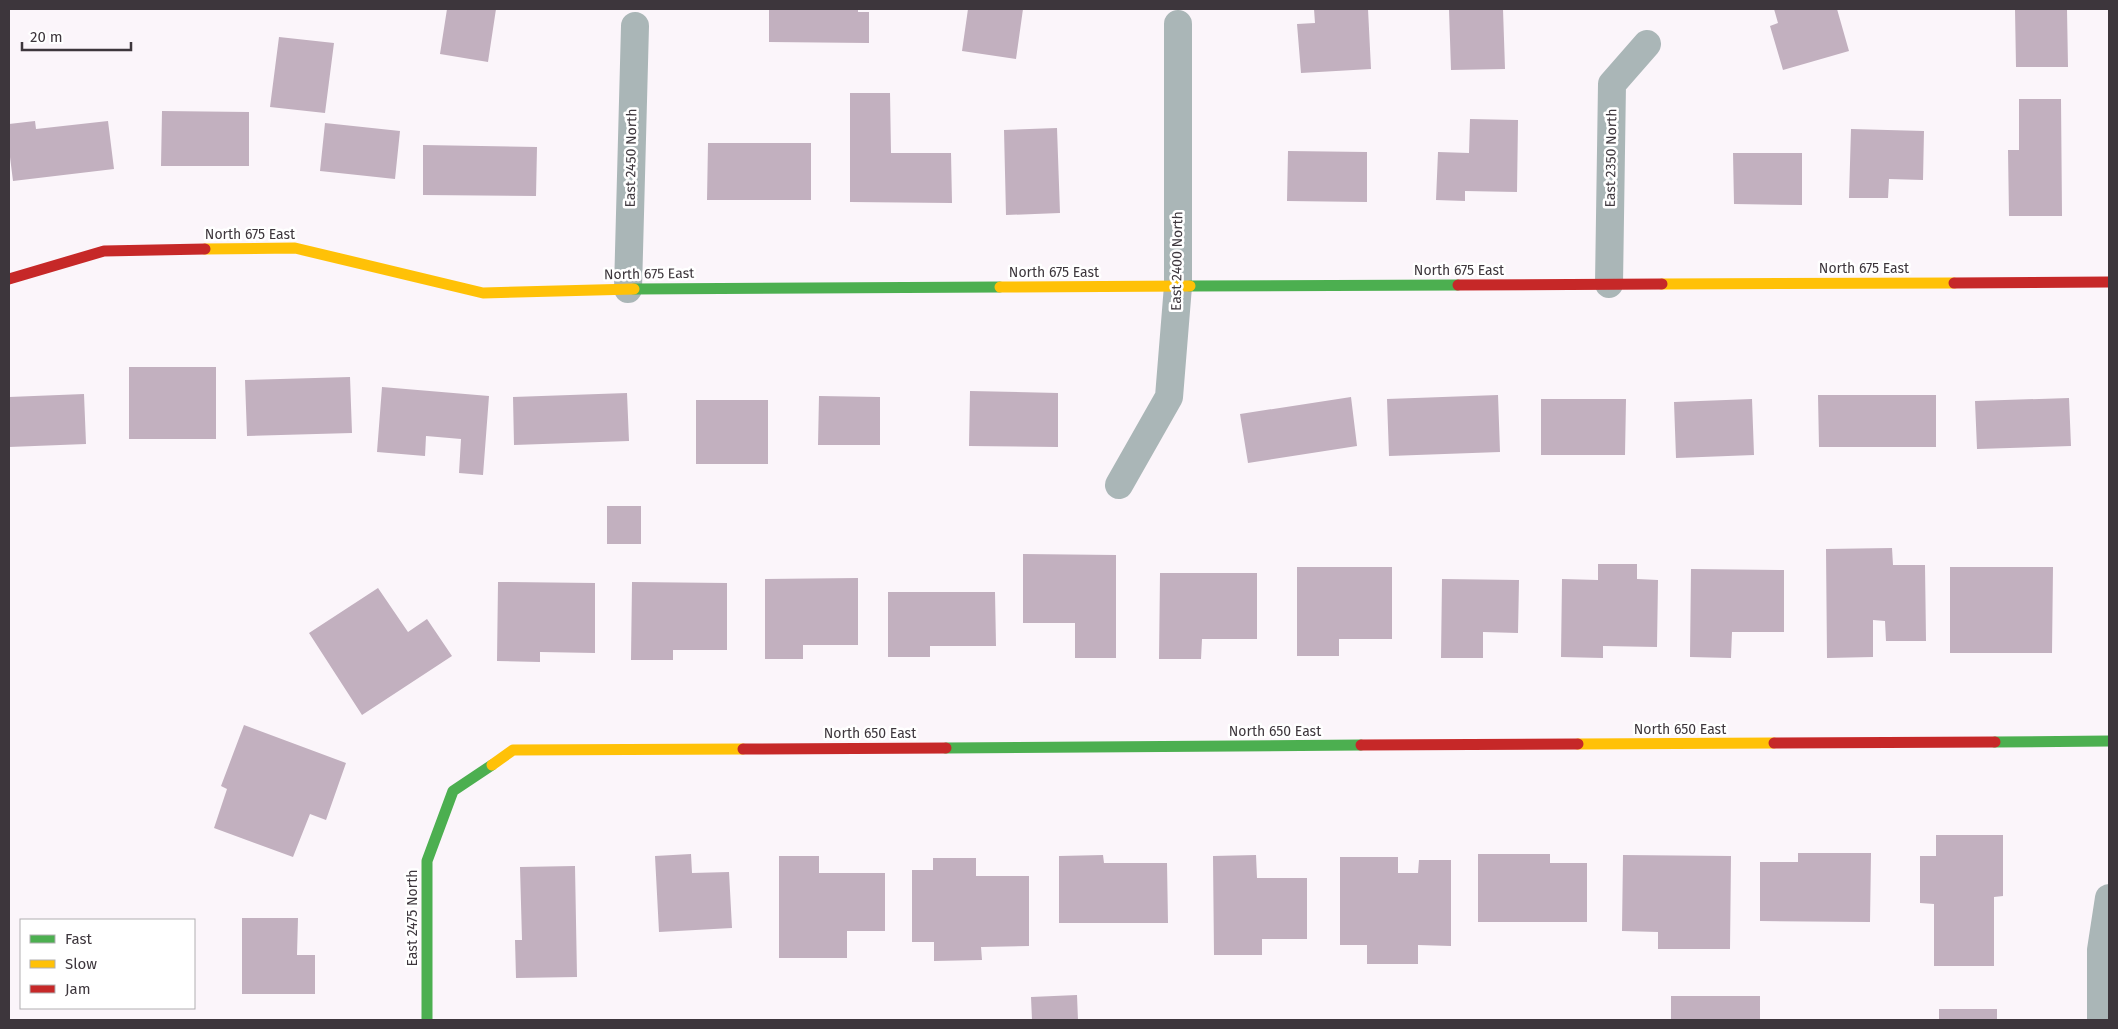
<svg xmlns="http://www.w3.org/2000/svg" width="2118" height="1029" font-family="'Fira Sans',sans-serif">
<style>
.building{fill:#c2b0bf}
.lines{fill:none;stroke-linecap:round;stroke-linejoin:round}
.street{stroke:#aab6b7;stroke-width:28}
.fast{stroke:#4caf50;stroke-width:11}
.slow{stroke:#ffc107;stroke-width:11}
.jam{stroke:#c62828;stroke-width:11}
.labels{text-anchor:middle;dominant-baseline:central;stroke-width:5;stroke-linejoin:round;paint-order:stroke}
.street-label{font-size:14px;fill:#3d363c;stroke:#fff}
</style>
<rect width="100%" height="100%" fill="#fbf5fa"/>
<path class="building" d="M447,9H496L488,62L440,54Z
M769,9H858V12H869V43L769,42Z
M968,9H1023L1016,59L962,51Z
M1314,9H1368L1371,69L1301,73L1297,24L1315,23Z
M1449,9H1503L1505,69L1451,70Z
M1774,9H1837L1849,51L1783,70L1770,26L1778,23Z
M2015,9H2067L2068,67H2016Z
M279,37L334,43L325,113L270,107Z
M850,93H890L891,153H951L952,203L850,202Z
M2019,99H2061L2062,216H2009L2008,150H2019Z
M162,111L249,112V166H161Z
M1470,119L1518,120L1517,192L1465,191V201L1436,200L1438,152L1469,153Z
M35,121L36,129L108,121L114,169L13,181L9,149V124Z
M325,123L400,131L395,179L320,171Z
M1057,128L1060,213L1006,215L1004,130Z
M1851,129L1924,131L1923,180L1889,179L1888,198H1849Z
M708,143H811V200H707Z
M423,145L537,147L536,196L423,195Z
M1288,151L1367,152V202L1287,201Z
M1733,153H1802V205L1734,204Z
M129,367H216V439H129Z
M350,377L352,433L247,436L245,380Z
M382,387L489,396L483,475L459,473L461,439L426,436L425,456L377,452Z
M970,391L1058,393V447L969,446Z
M627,393L629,441L514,445L513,397Z
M84,394L86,444L9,447V397Z
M1498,395L1500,452L1389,456L1387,399Z
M1818,395H1936V447H1819Z
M819,396L880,397V445H818Z
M1351,397L1357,446L1248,463L1240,414Z
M2069,398L2071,446L1977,449L1975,401Z
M1541,399H1626L1625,455H1541Z
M1752,399L1754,455L1676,458L1674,402Z
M696,400H768V464H696Z
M607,506H641V544H607Z
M1892,548L1893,565H1925L1926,641H1886L1885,621L1873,620V657L1827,658L1826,549Z
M1023,554L1116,555V658H1075V623H1023Z
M1598,564H1637V579L1658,580L1657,647L1603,646V658L1561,657L1562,579L1598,580Z
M1297,567H1392V639H1339V656H1297Z
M1950,567H2053L2052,653H1950Z
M1691,569L1784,570V632H1732L1731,658L1690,657Z
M1160,573H1257V639H1202L1201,659H1159Z
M858,578V645H803V659H765V579Z
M1442,579L1519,580L1518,633L1483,632V658H1441Z
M498,582L595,583V653L540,652V662L497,661Z
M632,582L727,583V650H673V660H631Z
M378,588L408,632L427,619L452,656L362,715L309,633Z
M888,592H995L996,646H930V657H888Z
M244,725L346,763L326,820L310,814L293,857L214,828L227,789L221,786Z
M1936,835H2003V896L1994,897V966H1934V904L1920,903V856H1936Z
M1798,853H1871L1870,922L1760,921V862H1798Z
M691,854L692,873L729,872L732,928L659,932L655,856Z
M1478,854H1550V863H1587V922H1478Z
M1103,855L1104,863H1167L1168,923H1059V856Z
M1256,855L1257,878H1307V939H1262V955H1214L1213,856Z
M1623,855L1731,856L1730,949H1658V932L1622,931Z
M779,856H819V873H885V931H847V958H779Z
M1340,857H1398V873H1418L1419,860H1451V946L1418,945V964H1367V945H1340Z
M933,858H976V876H1029V946L981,947L982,960L934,961V942H912V870H933Z
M575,866L577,977L516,978L515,940H522L520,867Z
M242,918H298L297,955H315V994H242Z
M1077,995L1078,1020H1032L1031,997Z
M1671,996H1760V1020H1671Z
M1939,1009H1997V1020H1939Z"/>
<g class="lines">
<path class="street" d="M1609,284L1612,84L1647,44
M628,289L635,26
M1119,485L1169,397L1178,286V24
M2101,1020V950L2109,898"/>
<path class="fast" d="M1190,286L1458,285
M634,289L1000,287
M1995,742L2109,741
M946,748L1361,745
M427,1020V861L453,791L492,765"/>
<path class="slow" d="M205,249L295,248L483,293L634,289
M1662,284L1954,283
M1000,287L1190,286
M1578,744L1774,743
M492,765L513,750L743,749"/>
<path class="jam" d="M9,279L104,251L205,249
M1954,283L2109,282
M1458,285L1662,284
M1774,743L1995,742
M1361,745L1578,744
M743,749L946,748"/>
</g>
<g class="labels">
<g class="street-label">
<text transform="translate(631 158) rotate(-89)">East 2450 North</text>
<text transform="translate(1611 158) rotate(-89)">East 2350 North</text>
<text x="250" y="234">North 675 East</text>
<text transform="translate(1177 261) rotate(-89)">East 2400 North</text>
<text x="1864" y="268">North 675 East</text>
<text x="1459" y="270">North 675 East</text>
<text x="1054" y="272">North 675 East</text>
<text transform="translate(649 274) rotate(-1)">North 675 East</text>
<text x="1680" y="729">North 650 East</text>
<text x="1275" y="731">North 650 East</text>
<text x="870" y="733">North 650 East</text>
<text transform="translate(412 918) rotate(-90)">East 2475 North</text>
</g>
</g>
<rect width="2118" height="1029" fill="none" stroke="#3d363c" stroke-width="20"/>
<rect x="20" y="919" width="175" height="90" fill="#ffffff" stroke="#b1afb1"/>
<rect x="30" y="935" width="25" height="8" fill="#4caf50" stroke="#b1afb1"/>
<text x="65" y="944" font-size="15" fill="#3d363c">Fast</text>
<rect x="30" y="960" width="25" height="8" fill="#ffc107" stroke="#b1afb1"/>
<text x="65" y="969" font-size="15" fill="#3d363c">Slow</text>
<rect x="30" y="985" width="25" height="8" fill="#c62828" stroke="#b1afb1"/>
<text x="65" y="994" font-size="15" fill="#3d363c">Jam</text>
<path d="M22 42v8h109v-8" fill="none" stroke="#3d363c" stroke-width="2.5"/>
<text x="30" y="42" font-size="15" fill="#3d363c" stroke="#ffffff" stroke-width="4" paint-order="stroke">20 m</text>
</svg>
